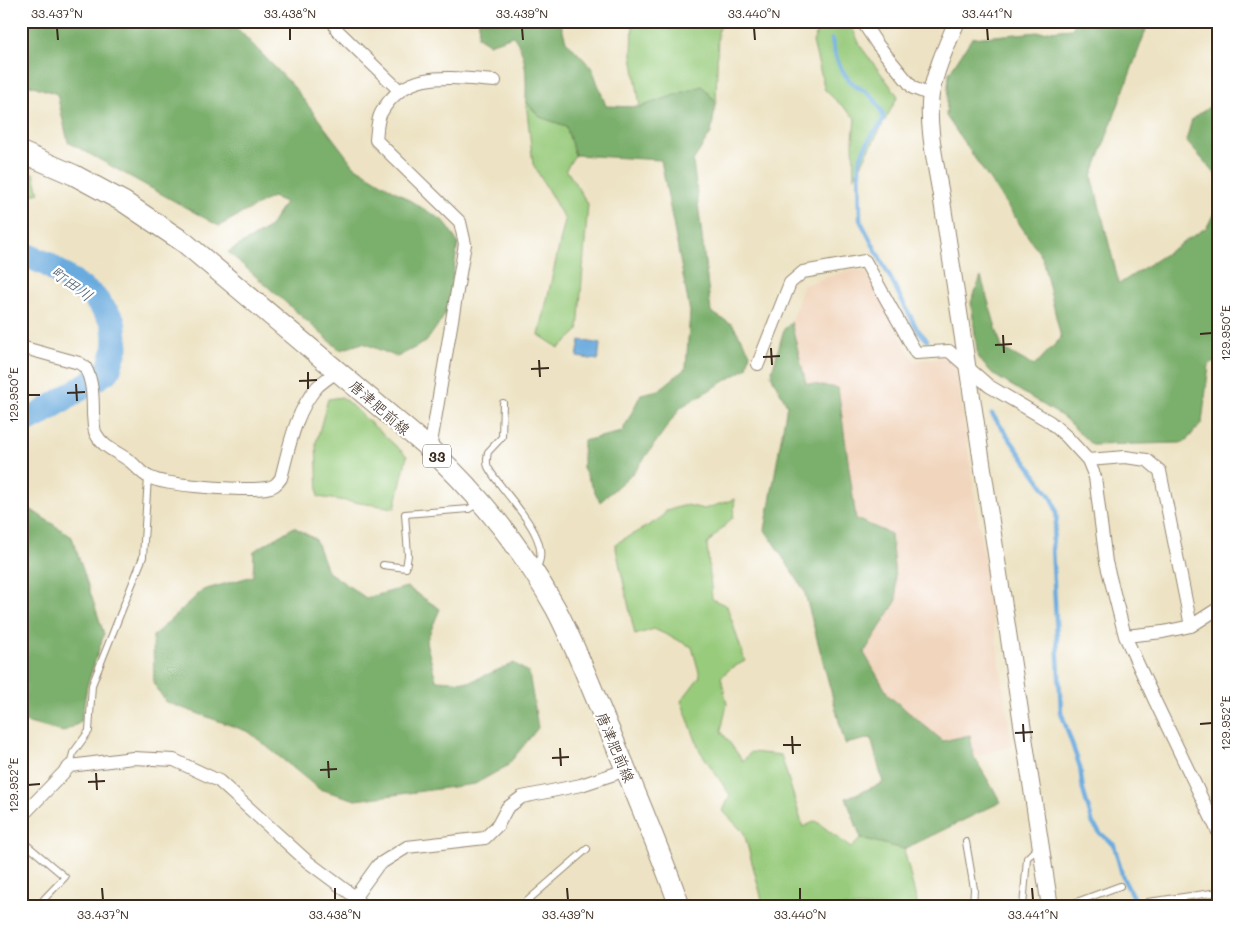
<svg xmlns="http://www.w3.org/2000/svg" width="1240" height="928" font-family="Mali,'Klee One',sans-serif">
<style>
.built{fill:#f1d5bd}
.green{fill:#98cb7c;stroke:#6a7a4d}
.forest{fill:#7aaf6c;stroke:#5a6c45}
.water{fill:#6babde;stroke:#536a7e}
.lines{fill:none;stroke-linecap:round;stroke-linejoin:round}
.stream{stroke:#6babde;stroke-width:4.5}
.river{stroke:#6babde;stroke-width:25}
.service-casing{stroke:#948671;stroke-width:8}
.minor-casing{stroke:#948671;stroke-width:14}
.tertiary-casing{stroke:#948671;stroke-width:18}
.primary-casing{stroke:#948671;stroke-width:22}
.service{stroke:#fff;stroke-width:6}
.minor{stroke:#fff;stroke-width:12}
.tertiary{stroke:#fff;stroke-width:16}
.primary{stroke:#fff;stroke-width:20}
.ticks{fill:none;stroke:#3b2a1e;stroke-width:2}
.labels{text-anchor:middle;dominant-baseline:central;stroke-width:4.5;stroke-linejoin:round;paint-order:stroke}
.shield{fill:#fff;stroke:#766a62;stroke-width:1}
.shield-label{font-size:14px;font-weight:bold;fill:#3b2a1e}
.street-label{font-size:15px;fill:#3b2a1e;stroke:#fff}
.water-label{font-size:16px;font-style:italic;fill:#4e5e6b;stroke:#fff}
.neatline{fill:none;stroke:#3b2a1e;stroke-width:2}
.ticks-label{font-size:12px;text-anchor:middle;fill:#3b2a1e}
</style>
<rect width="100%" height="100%" fill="#fff"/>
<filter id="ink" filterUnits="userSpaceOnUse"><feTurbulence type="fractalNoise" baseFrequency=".02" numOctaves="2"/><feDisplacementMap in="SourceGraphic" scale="10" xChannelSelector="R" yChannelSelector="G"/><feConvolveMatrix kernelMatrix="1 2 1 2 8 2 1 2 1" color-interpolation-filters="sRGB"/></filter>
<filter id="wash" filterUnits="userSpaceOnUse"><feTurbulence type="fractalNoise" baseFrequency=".0096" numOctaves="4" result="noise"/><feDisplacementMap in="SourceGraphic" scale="20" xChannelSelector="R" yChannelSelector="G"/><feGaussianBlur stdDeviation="1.12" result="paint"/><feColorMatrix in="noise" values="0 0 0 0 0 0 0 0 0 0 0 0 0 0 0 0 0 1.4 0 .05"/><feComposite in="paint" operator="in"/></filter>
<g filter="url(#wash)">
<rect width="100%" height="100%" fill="#ede3c4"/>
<path class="built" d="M853,269L867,273L914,362L954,356L1012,746L974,757L943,741L889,696L864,653L897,600L856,519L838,388L806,383L791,322L804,285Z"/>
<path class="green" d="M633,21H725L718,31L716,102L702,86L640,107L632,55Z
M821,21H849L861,47L898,96L854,178L853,140L855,118L825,90L813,42Z
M526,102L540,117L566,126L575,155L566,169L588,204L578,331L559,348L539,335L565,220L533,164Z
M21,169L34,174L39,193L21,197Z
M342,397L407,456L395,508L318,497L316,443L328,399Z
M735,499L733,517L707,544L712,599L727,606L745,661L730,669L721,677L727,704L721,731L743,761L751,752L781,755L803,827L816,821L851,848L861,838L904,849L918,907H764L744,833L723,811L730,795L700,751L681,701L700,676L692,647L654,629L635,635L615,544L660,519L667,510L687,505L704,509Z"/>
<path class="forest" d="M21,21H230L294,87L354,166L445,222L458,243L447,312L426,342L397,357L363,343L340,350L228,252L269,228L285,202L272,197L219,226L68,142L57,94L21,82Z
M479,21H560L566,41L592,68L606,106L640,107L702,86L716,102L711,133L693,161L711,312L733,325L750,353L747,368L681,407L636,470L600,502L583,468V441L622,432L641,394L659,390L686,368L690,312L661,160L575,155L566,126L540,117L526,102C526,79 528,54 513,36L489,44L478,37Z
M1076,21H1140L1146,30L1092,176L1119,284L1207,227L1219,203V357L1209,365L1202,423L1184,443L1092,445L1063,417L994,375L978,358L971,302L981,277L1002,348L1034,366L1061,338L1042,257L946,116L949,73L972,38L1072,29Z
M1219,100V178L1186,141L1192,119Z
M791,322L806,383L838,388L856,519L891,534L897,600L864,653L889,696L943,741L970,735L974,757L1001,802L904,849L861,838L846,798L883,783L871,738L845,744L804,590L765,530L787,405L771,375L784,329Z
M21,503L72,537L104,634L87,686L81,722L63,732L21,721Z
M294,527L315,539L327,571L366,598L407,587L440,609L426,642L436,680L470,682L514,663L529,673L538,728L507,766L475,784L356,800L319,789L249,732L166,702L154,684L153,636L203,590L253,576L254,551Z"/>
<path class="water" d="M580,340L600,344L598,360L577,357Z"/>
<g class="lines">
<path class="stream" d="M832,39C834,54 840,70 850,81C854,86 861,89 866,92C873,96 883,110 883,118C882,125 876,129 873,134C867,143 862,153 859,163L860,220L917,329L927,340
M992,414L1053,500C1061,523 1053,526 1052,547L1061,712L1080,767L1083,790L1093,824L1100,833L1114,845L1123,878L1138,907"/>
<path class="river" d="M21,253L47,264L94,297L113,321L116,347L108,371L40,414L21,424"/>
</g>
</g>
<g filter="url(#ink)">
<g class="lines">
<g class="service-casing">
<path id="service" d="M503,403L502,437L488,452C487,457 486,463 488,467C501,493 558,540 535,570
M383,565L406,568L408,555L405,514L469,509L478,503
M70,766L73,753L89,731L92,685L143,557L148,477
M21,840L65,877L44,899
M966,842L974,889L973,907
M1148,902L1219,892
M530,907L526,902L587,849
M1023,907L1027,858L1039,846
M1063,907L1120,886"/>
</g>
<g class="minor-casing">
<path id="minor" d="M862,21L877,44L913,88L931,95
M334,23L337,30L399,90
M21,347L79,363L85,367C93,381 93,399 93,415C94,421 93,429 96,434C103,448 120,453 131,462C137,467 142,474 149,477C164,486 248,491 266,488C274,487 277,484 281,478C289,448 295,412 317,387C323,381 331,376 338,371
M758,364L790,283L803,272L865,261L916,353L949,351L989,386L1050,422L1066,436L1088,460L1095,477L1106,562L1125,636L1155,701L1219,834
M430,449L465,244L460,222L376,140C377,132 377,120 381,113C406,68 451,78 495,81
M1088,460L1125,457L1147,460L1160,471L1191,626
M1125,636L1163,632L1191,626L1219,608
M21,817L70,766L133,758L174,760L219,781L308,862L355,897L363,907
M355,897L378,865L407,847L485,838L498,825L507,808L522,797L581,785L626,770"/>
</g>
<g class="tertiary-casing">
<path id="tertiary" d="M957,21C947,45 936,68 931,94C926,124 937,170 942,201L1050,907"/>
</g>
<g class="primary-casing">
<path id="primary" d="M21,152L74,175L124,202L185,243L430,449C480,496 523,549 556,609C577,649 593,693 611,734C635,791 659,848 680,907"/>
</g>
<use href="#service" class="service"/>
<use href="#minor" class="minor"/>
<use href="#tertiary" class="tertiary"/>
<use href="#primary" class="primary"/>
</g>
</g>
<path class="ticks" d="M57,28L58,40M290,28V40M522,28L523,40M754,28L755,40M987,28L988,40M1200,334L1212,333M1003,335L1004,353M995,345L1012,344M771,348L772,365M763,357L780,356M539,360L540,377M531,369L549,368M308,372V389M299,381L317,380M76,384L77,401M67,393L85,392M28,395H40M1023,724L1024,742M1200,724L1212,723M1015,733L1033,732M792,736L793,754M783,745H801M560,748L561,766M552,758L569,757M328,761L329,778M320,770L337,769M96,773L97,790M88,782L105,781M28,785L40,784M102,888L103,900M335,888V900M567,888L568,900M800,888V900M1032,888L1033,900"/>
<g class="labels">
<rect class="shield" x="423" y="444.5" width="28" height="23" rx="4"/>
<g class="shield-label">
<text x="437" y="456">33</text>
</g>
<g class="street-label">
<text transform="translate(380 407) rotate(41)">唐津肥前線</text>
<text transform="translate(616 747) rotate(67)">唐津肥前線</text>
</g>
<g class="water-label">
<text transform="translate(72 283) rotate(36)">町田川</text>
</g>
</g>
<rect width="1240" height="928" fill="none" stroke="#fff" stroke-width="55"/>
<rect x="28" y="28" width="1184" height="872" class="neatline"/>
<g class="ticks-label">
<text x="57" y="18">33.437°N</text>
<text x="290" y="18">33.438°N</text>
<text x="522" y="18">33.439°N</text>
<text x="754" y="18">33.440°N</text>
<text x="987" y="18">33.441°N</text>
<text transform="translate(1226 333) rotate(-90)" y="4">129.950°E</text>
<text transform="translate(14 395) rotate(-90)" y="4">129.950°E</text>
<text transform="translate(1226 723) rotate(-90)" y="4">129.952°E</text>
<text transform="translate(14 785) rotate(-90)" y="4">129.952°E</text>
<text x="103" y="919">33.437°N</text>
<text x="335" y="919">33.438°N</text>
<text x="568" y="919">33.439°N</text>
<text x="800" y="919">33.440°N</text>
<text x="1033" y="919">33.441°N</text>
</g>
</svg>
